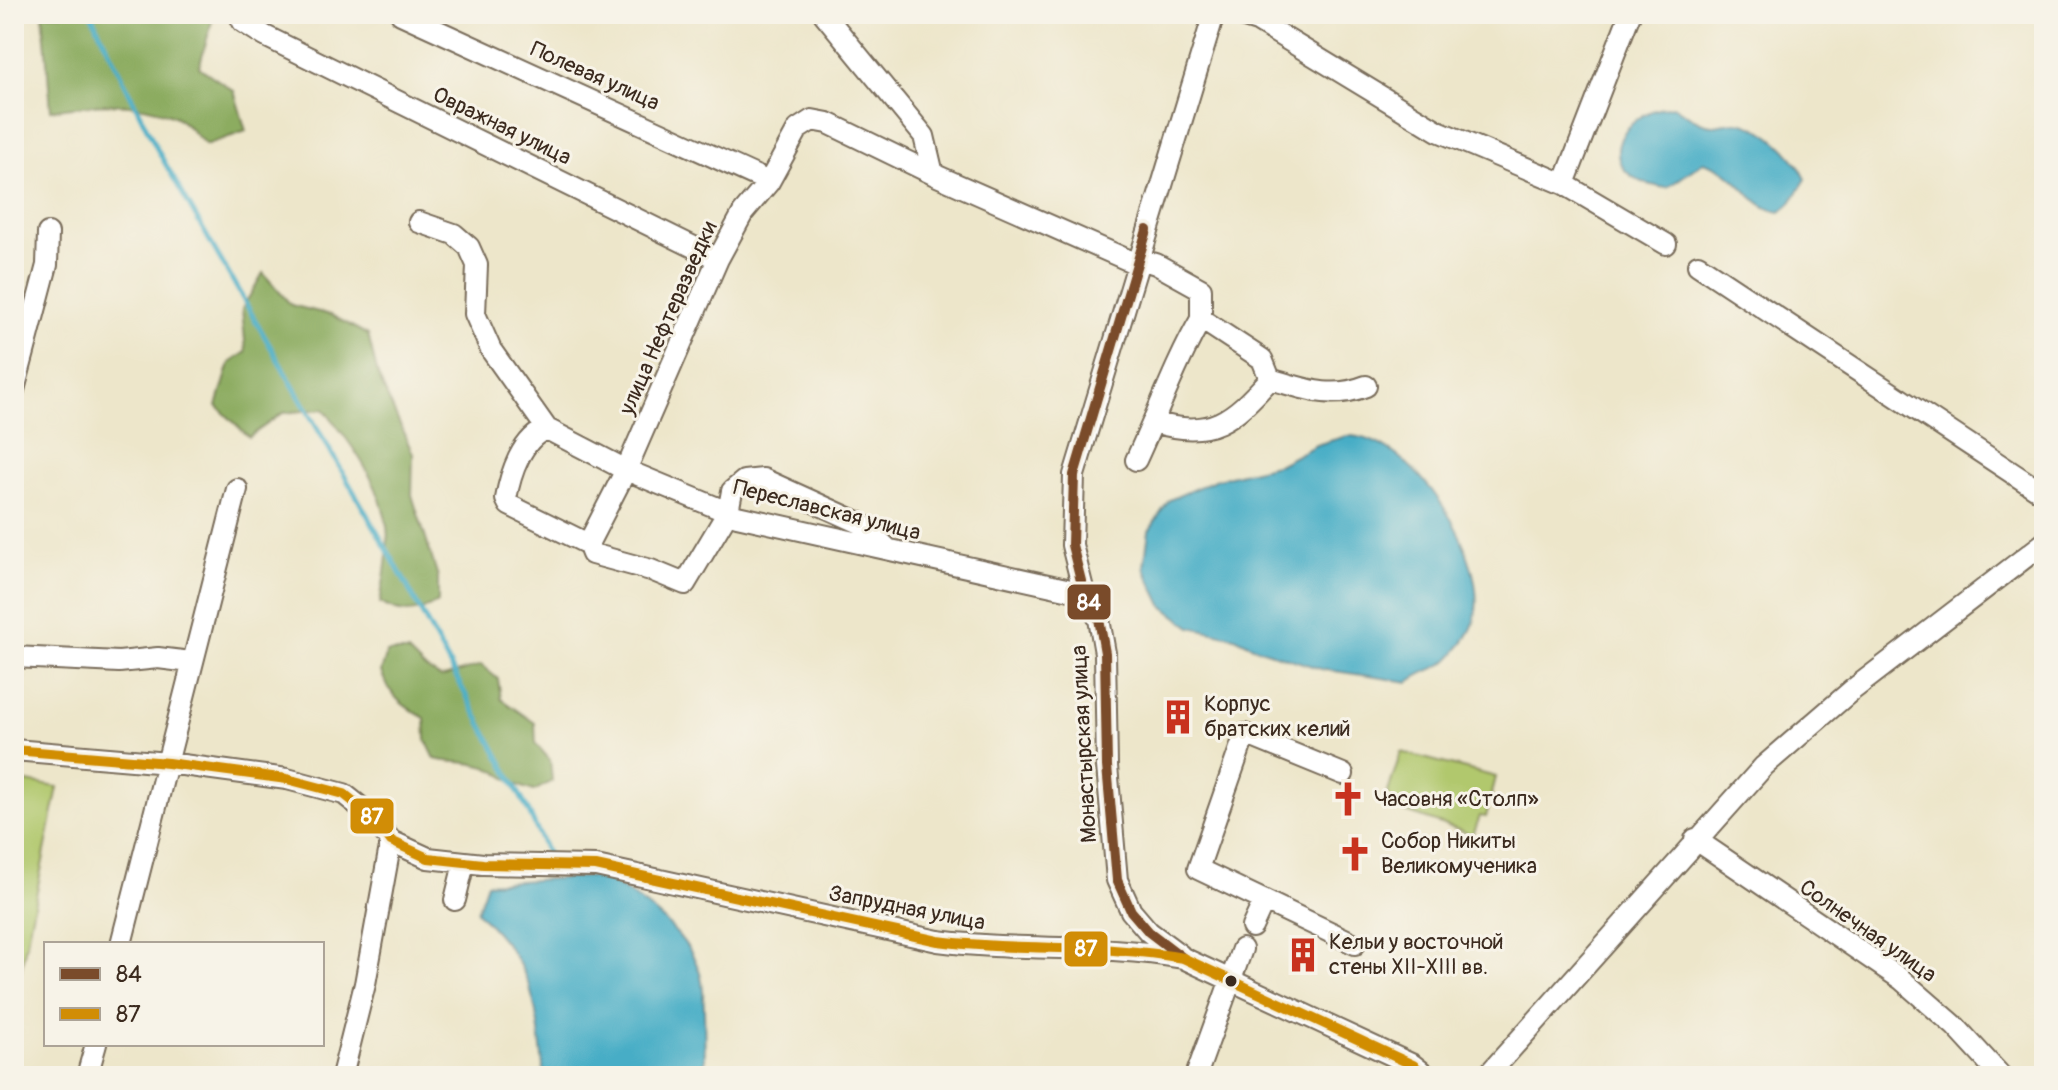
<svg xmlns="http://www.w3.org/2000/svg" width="2058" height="1090" font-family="Pangolin,sans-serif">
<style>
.green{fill:#b1c86d;stroke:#767946;stroke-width:2}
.forest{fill:#8cac60;stroke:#646b3f;stroke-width:2}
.water{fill:#47adc6;stroke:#416c72;stroke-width:2}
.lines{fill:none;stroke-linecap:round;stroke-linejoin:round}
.stream{stroke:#47adc6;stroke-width:5}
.minor-casing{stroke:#796c5a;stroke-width:24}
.minor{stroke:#fff;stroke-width:20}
.bus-1-casing{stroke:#f7f3e8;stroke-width:16}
.bus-2-casing{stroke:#f7f3e8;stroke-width:16}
.bus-1{stroke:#7a4b2a;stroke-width:10}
.bus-2{stroke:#d18d06;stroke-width:10}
.bus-dot{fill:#3b2a1e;stroke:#f7f3e8;stroke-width:3}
.labels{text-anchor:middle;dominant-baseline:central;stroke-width:6;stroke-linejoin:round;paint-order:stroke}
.street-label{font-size:22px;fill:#3b2a1e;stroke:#f7f3e8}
.poi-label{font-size:22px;fill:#3b2a1e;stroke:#f7f3e8;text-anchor:start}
.line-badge{stroke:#f7f3e8;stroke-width:3}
.badge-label{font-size:22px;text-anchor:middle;font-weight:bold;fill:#fff}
</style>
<rect width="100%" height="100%" fill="#f7f3e8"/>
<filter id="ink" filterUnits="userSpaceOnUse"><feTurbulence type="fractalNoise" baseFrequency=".0125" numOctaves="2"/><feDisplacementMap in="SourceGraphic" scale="16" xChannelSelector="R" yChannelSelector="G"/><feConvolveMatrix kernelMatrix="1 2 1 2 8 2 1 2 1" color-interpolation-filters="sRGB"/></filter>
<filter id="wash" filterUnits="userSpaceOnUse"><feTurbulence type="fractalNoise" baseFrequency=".006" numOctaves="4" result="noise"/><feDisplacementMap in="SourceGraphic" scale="32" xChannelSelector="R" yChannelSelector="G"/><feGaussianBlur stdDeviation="1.8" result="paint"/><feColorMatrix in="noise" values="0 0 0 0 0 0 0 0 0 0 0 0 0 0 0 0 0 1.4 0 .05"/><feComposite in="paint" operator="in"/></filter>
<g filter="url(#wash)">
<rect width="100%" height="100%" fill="#ede6ca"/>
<path class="green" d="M1401,752L1496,777L1486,817L1480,816L1473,835L1392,807L1388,792Z
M14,780L58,787L14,1004Z"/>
<path class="forest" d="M43,14H214L199,67L234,91L246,131L206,145C196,136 185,121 174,116C135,99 90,104 51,110Z
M263,273L291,305L331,315L368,335L378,376L413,454L412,495L438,577V602C416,615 402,615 380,603C384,576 392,543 385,516C376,476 349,441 324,409L283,413L249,437L217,406L230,363L246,352L242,309Z
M387,652H408L423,667L441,678L481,665L498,679L501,699L535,723L536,744L550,760L552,781L534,791C508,785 501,769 478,765C464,761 450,763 435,759L426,740L425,718C402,706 390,696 381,672Z"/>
<path class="water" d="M1673,106C1684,113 1699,124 1712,125C1720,125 1728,121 1737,122C1765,125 1794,154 1806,179L1790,204L1781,212C1748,208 1742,172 1703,162L1667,188C1589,178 1614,112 1673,106Z
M1347,436C1414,436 1492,558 1474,622C1472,632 1454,656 1446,662C1434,670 1421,672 1409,682L1321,669L1257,648L1235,637L1191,627L1162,605L1144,567L1149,531L1169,500L1217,479L1280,464L1316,445Z
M601,876C639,898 694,934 702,982C706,1012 703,1045 706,1076H544C536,1000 535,968 477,912L487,883Z"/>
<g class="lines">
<path class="stream" d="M91,14L158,151L392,558L529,812L550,860"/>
</g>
</g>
<g filter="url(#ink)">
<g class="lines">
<g class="minor-casing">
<path id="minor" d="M239,14L243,22L265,36L718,259
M401,14L769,182
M1235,14L1257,21L1438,131L1564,184L1666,244
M933,174L1137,264
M1564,184L1630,14
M419,222L454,234L469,247L477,265L475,314L491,350L547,429L626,470L737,516L1084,593
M1139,259L1156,264L1201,289V319L1262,359L1270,379C1305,389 1331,400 1366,386
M1698,265L2044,494
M14,390L47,265L48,233
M1154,422C1211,440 1233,420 1270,379
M547,429C522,437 510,475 506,499L509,505L588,544L592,554L651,570L685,584L728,512L732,491L744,481L763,479L860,523L887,548
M1136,460C1158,413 1175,364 1201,319
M588,544L626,470L718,259L743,213L769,182L798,129L812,120L828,123L933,174L924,136L824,14
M14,657L119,662L158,658L191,662
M14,750L168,763L287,779L344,794L373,817L391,841L428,858L483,864L596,866L938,941C1019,952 1102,943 1183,958L1413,1065L1427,1076
M1343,774L1245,734L1198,869L1355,944
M1695,839L1901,979L1955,1026L2001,1076
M455,900L464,863
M1252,927L1263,903
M121,944L237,489
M1180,955L1149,932L1131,911L1117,880L1107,766L1105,653L1099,619L1084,593L1072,545L1074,475L1214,14
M87,1076L96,1044
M342,1076L365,984L391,841
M1196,1076L1242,949
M1487,1076L1764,766L1851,691L2044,543"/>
</g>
<use href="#minor" class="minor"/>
<g class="bus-1-casing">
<path id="bus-1" d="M1147,230L1074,475L1072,545L1084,593L1099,619L1105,653L1107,766L1117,880L1131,911L1149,932L1183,958"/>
</g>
<g class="bus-2-casing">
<path id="bus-2" d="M14,750L168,763L287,779L344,794L373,817L391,841L428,858L483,864L596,866L938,941C1019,952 1102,943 1183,958L1413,1065L1427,1076"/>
</g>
<use href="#bus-1" class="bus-1"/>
<use href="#bus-2" class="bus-2"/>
</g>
</g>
<defs>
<g id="building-bare" transform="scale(2.76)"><path d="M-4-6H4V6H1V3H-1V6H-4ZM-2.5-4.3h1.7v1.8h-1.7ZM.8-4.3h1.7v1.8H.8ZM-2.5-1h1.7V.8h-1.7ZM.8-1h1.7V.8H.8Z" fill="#c8321e" stroke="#f7f3e8" stroke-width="2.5" paint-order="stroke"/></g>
<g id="church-bare" transform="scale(2.76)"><path d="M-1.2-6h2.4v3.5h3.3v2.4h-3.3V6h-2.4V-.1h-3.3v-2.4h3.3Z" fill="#c8321e" stroke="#f7f3e8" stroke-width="2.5" paint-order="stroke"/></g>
</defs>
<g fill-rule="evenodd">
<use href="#building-bare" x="1178" y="717"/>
<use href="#church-bare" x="1348" y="799"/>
<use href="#church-bare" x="1355" y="854"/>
<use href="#building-bare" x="1303" y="955"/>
</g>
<circle class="bus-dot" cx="1231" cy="981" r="7"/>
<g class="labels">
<g class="street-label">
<text transform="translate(595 76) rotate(24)">Полевая улица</text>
<text transform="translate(502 126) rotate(26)">Овражная улица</text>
<text transform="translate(668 318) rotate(-66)">улица Нефтеразведки</text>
<text transform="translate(827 510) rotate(14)">Переславская улица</text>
<text transform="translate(1084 744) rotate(-93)">Монастырская улица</text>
<text transform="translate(907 908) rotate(11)">Запрудная улица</text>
<text transform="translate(1868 931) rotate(35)">Солнечная улица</text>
</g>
<g class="poi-label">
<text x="1204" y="704">Корпус<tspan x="1204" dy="25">братских келий</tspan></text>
<text x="1374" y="799">Часовня «Столп»</text>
<text x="1381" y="841">Собор Никиты<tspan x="1381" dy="25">Великомученика</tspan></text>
<text x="1329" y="942">Кельи у восточной<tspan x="1329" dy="25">стены XII-XIII вв.</tspan></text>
</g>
</g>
<g class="line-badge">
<rect x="1066" y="583" width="46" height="38" rx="8" fill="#7a4b2a"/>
<rect x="349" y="797" width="46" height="38" rx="8" fill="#d18d06"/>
<rect x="1063" y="930" width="46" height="38" rx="8" fill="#d18d06"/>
</g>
<g class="badge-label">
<text x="1089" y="610">84</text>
<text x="372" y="824">87</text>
<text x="1086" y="956">87</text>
</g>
<rect width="2058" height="1090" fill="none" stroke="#f7f3e8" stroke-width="48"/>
<rect x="44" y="942" width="280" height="104" fill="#f7f3e8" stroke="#aca397" stroke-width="2"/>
<rect x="60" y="968" width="40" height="12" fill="#7a4b2a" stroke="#aca397" stroke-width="2"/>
<text x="116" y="982" font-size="24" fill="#3b2a1e">84</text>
<rect x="60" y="1008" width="40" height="12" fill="#d18d06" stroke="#aca397" stroke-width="2"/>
<text x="116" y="1022" font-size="24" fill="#3b2a1e">87</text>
</svg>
